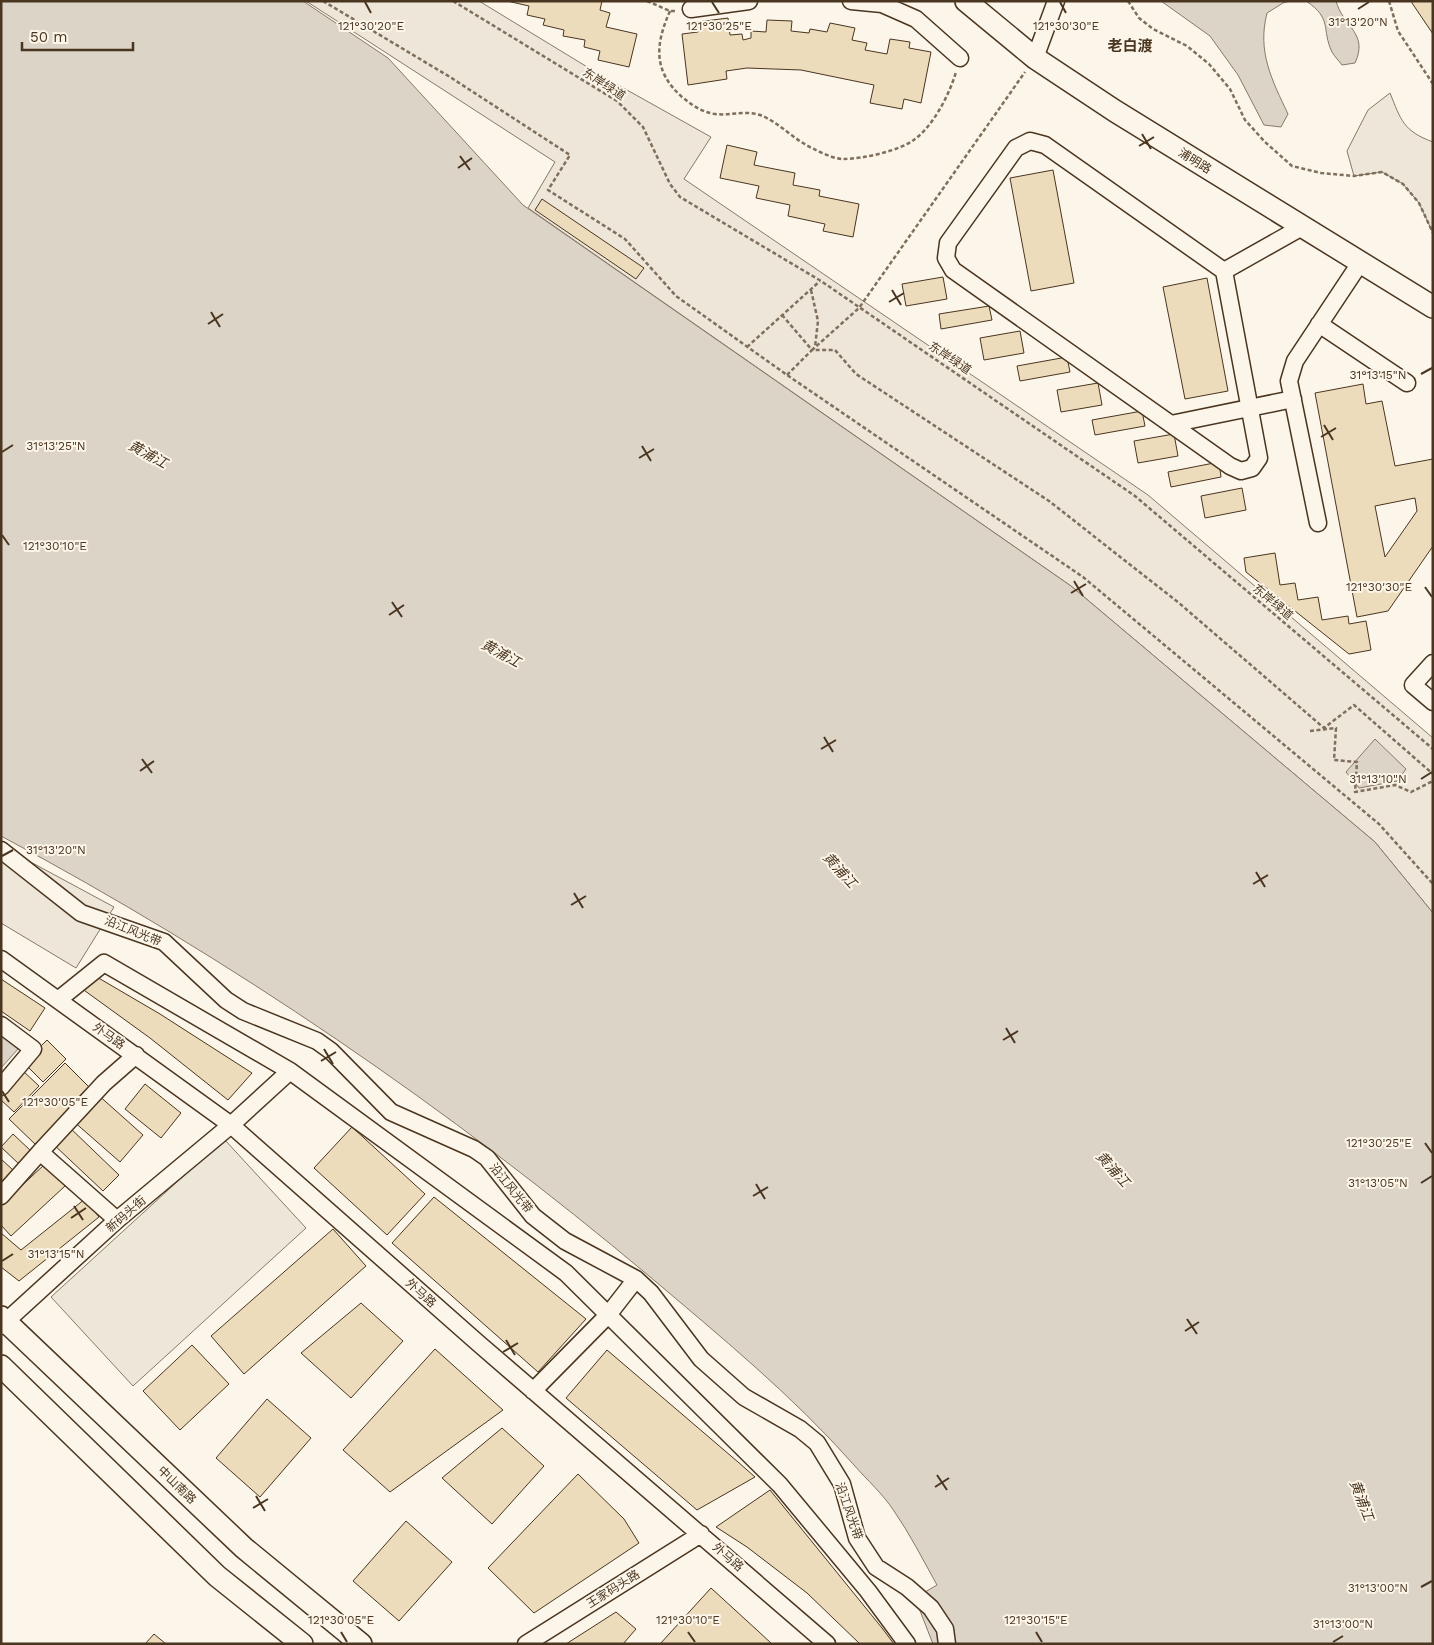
<svg xmlns="http://www.w3.org/2000/svg" width="1434" height="1645" font-family="'Work Sans','Noto Sans SC',sans-serif">
<style>
.green{fill:#ede6d9;stroke:#887966}
.parking{fill:#ede7d9;stroke:#887966}
.water{fill:#dcd4c6;stroke:#887966}
.building{fill:#ecdcbc;stroke:#4a3520;fill-rule:evenodd}
.lines{fill:none;stroke-linecap:round;stroke-linejoin:round}
.minor-casing{stroke:#4a3520;stroke-width:19}
.major-casing{stroke:#4a3520;stroke-width:24}
.path{stroke:#7f6f5c;stroke-width:2.5;stroke-dasharray:4 2.5;stroke-linecap:butt}
.minor{stroke:#fbf6e9;stroke-width:16}
.major{stroke:#fbf6e9;stroke-width:21}
.ticks{fill:none;stroke:#4a3520;stroke-width:2}
.labels{text-anchor:middle;dominant-baseline:central;stroke-width:4;stroke-linejoin:round;paint-order:stroke}
.street-label{font-size:12px;fill:#4a3520;stroke:#fbf6e9}
.water-label{font-size:14px;font-style:italic;fill:#4a3520;stroke:#fbf6e9}
.quarter-label{font-size:15px;font-weight:bold;fill:#4a3520;stroke:#fbf6e9}
.ticks-label{font-size:12px;text-anchor:middle;fill:#4a3520;stroke:#fbf6e9;stroke-width:4;stroke-linejoin:round;paint-order:stroke}
</style>
<rect width="100%" height="100%" fill="#fbf6e9"/>
<path class="green" d="M306,1H479L602,76L711,137L684,179L1148,495L1433,738V913L1375,842L1071,586L528,208L555,162Z
M1390,93C1401,120 1403,131 1433,142V233L1419,203L1403,184L1382,172L1354,176L1347,151L1368,110Z
M1,846L114,907L76,968L1,923Z"/>
<path class="parking" d="M224,1139L306,1228L133,1386L51,1297Z"/>
<path class="water" d="M1,1H303L388,58L523,205L1071,586L1375,842L1433,913V1644H933L915,1598L937,1585C923,1560 910,1534 894,1511C883,1494 867,1480 854,1465C792,1395 720,1336 649,1276C450,1109 230,958 1,836Z
M1161,1H1290L1283,3L1267,13C1257,52 1272,80 1288,114L1281,127L1264,125L1238,75L1210,36Z
M1306,1H1336C1343,27 1369,33 1355,63L1342,65C1339,61 1335,57 1332,52C1321,29 1333,19 1306,1Z
M1375,739L1406,769L1397,781L1359,788L1346,772Z
M1,1035L18,1049L1,1068Z"/>
<path class="building" d="M507,1H602L600,10L610,13L606,27L637,34L629,67L598,60L600,51L584,47L585,40L563,36L564,30L543,25L545,19L527,15L529,6Z
M1412,1H1433V34L1412,3Z
M728,18L730,35L742,34L743,40L751,38V31L766,32L767,20L792,21L791,31L809,33L810,29L827,32L830,23L855,28L852,40L867,43L865,50L887,54L890,39L910,42L909,48L931,52L921,103L904,99L902,109L870,103L874,85L801,70L747,68L726,71L727,79L688,85L682,34L698,32L697,22Z
M727,145L757,152L754,165L795,173L793,185L820,190L819,196L859,204L853,237L823,231L825,224L788,216L790,205L756,198L759,186L720,178Z
M1053,170L1074,283L1031,291L1010,178Z
M542,199L644,268L636,279L535,210Z
M943,277L947,299L906,306L902,284Z
M1207,278L1228,391L1185,399L1163,287Z
M989,306L992,320L941,329L939,314Z
M1020,331L1024,353L984,360L980,338Z
M1067,357L1070,372L1020,381L1017,366Z
M1098,383L1102,405L1061,412L1057,390Z
M1363,384L1366,404L1382,401L1395,466L1433,459V546L1388,611L1357,617L1315,393ZM1415,498L1417,511L1385,557L1375,506Z
M1142,411L1145,426L1095,435L1092,420Z
M1174,434L1178,456L1138,463L1134,441Z
M1219,462L1221,477L1171,487L1168,472Z
M1242,488L1246,510L1205,518L1201,496Z
M1275,553L1280,585L1295,583L1298,600L1318,597L1322,620L1348,616L1349,624L1366,621L1371,650L1349,654L1246,572L1244,558Z
M90,973L160,1014L252,1073L228,1100L150,1038L81,988Z
M1,979L45,1008L30,1031L1,1011Z
M47,1040L66,1059L43,1082L24,1063Z
M65,1063L91,1089L35,1144L9,1119Z
M21,1069L39,1086L14,1112L1,1100V1089Z
M145,1084L181,1113L161,1138L125,1109Z
M96,1093L143,1135L120,1162L72,1120Z
M68,1126L119,1175L103,1191L52,1143Z
M352,1127L425,1194L387,1235L314,1168Z
M13,1134L32,1152L20,1165L1,1147Z
M1,1159L13,1170L1,1182Z
M45,1164L65,1186L11,1236L1,1225V1205Z
M434,1197L586,1319L538,1372L392,1243Z
M85,1199L99,1217L19,1281L1,1267V1233L21,1250Z
M333,1229L366,1266L244,1374L211,1336Z
M361,1303L403,1341L351,1398L301,1353Z
M192,1345L229,1384L180,1430L143,1391Z
M435,1349L503,1410L390,1492L343,1450Z
M607,1350L738,1462L755,1477L697,1510L566,1398Z
M267,1399L311,1438L260,1497L216,1458Z
M502,1428L544,1466L492,1524L442,1478Z
M578,1474L624,1519L639,1543L534,1613L488,1568Z
M770,1490L882,1628L894,1644H860L807,1593L747,1547L716,1527Z
M406,1521L452,1562L399,1621L353,1581Z
M711,1588L758,1631L772,1644H660Z
M616,1612L636,1629L623,1644H566Z
M154,1634L166,1644H145Z"/>
<g class="lines">
<g class="minor-casing">
<path id="minor" d="M851,1L882,4L916,19L960,58
M691,9L749,1
M1035,58L1056,1
M1224,271L1045,145L1030,141L1016,148L948,243L946,258L953,270L1230,466L1241,471L1252,468L1259,458L1224,271L1302,227
M1319,324L1407,383
M1171,424L1293,399
M1318,523L1289,381L1295,361L1360,263
M1433,663L1413,685L1433,702
M1,850L81,913L164,942L226,1000L243,1011L317,1041L331,1051L391,1112L474,1149L487,1158L533,1216L565,1241L636,1279L651,1293L701,1359L744,1397L800,1429L817,1443L842,1484L857,1538L876,1567L907,1587L931,1608L945,1629L947,1644
M1,959L231,1125L478,1343L827,1644
M58,1000L104,963L290,1071L566,1273L780,1485L868,1591L907,1644
M1,1025L33,1049L1,1087
M40,1152L104,1083L136,1055
M1,1196L40,1152L117,1220
M1,1326L117,1220L231,1125L290,1071
M533,1391L608,1315L636,1279
M526,1644L701,1534"/>
</g>
<g class="major-casing">
<path id="major" d="M966,1L1035,58L1115,111L1433,307
M1,1317L244,1548L361,1644
M1,1366L217,1576L302,1644"/>
</g>
<path class="path" d="M323,1L450,77L570,155L548,190L625,239L676,296L787,375L1083,577L1379,824L1433,884
M453,1L617,101L643,127L670,184L680,197L821,281L1135,496L1433,749
M647,1L670,11H677
M1128,1L1139,18L1153,29L1187,46L1209,64L1230,89L1245,120L1265,142L1292,166L1321,173L1354,176L1382,172L1403,184L1419,203L1433,233
M1389,1L1398,31L1433,84
M670,11C655,45 653,71 682,97C692,105 701,112 715,114C730,116 744,110 760,115C779,122 795,141 814,149C822,153 834,159 843,159C862,159 900,151 915,139C934,125 950,93 956,72
M811,290L818,321L815,347
M782,315L812,350L859,308L1025,72
M747,347L820,281
M787,375L812,350H835L856,374L1049,501L1179,603L1324,728L1354,705L1433,774
M1310,731L1336,728L1334,760L1357,762L1355,792L1395,785L1411,792L1433,781"/>
<use href="#minor" class="minor"/>
<use href="#major" class="major"/>
</g>
<path class="ticks" d="M365,2L371,13M712,2L719,13M1060,2L1066,13M1358,9L1369,2M1142,134L1151,149M1139,146L1154,137M460,156L470,170M458,168L472,158M892,290L901,305M889,302L904,293M211,312L220,327M208,324L223,314M1421,374L1432,368M1324,425L1333,440M1321,437L1336,428M642,446L651,461M2,452L13,445M639,458L654,449M2,535L9,545M1074,581L1083,596M1425,587L1432,597M1071,593L1086,584M392,602L402,617M389,615L404,605M824,737L833,752M821,749L836,740M142,759L152,773M140,771L154,761M1421,779L1432,772M2,856L13,850M1256,872L1265,887M1253,884L1268,875M574,893L583,908M571,905L586,896M1006,1028L1015,1043M1003,1040L1018,1031M324,1049L333,1064M321,1061L336,1052M2,1091L9,1102M1425,1143L1432,1153M1421,1183L1432,1176M756,1184L765,1199M753,1196L768,1187M74,1206L83,1220M71,1218L86,1208M2,1261L13,1254M1187,1319L1197,1334M1185,1331L1199,1322M506,1340L515,1355M503,1352L518,1343M937,1475L947,1490M935,1487L949,1478M256,1496L265,1511M253,1508L268,1499M1421,1587L1432,1581M341,1632L347,1642M688,1632L695,1642M1036,1632L1042,1642M1333,1642L1343,1636"/>
<g class="labels">
<g class="street-label">
<text transform="translate(604 84) rotate(33)">东岸绿道</text>
<text transform="translate(1195 161) rotate(32)">浦明路</text>
<text transform="translate(950 358) rotate(34)">东岸绿道</text>
<text transform="translate(1273 602) rotate(40)">东岸绿道</text>
<text transform="translate(133 931) rotate(22)">沿江风光带</text>
<text transform="translate(109 1036) rotate(35)">外马路</text>
<text transform="translate(511 1188) rotate(51)">沿江风光带</text>
<text transform="translate(126 1214) rotate(-41)">新码头街</text>
<text transform="translate(421 1293) rotate(42)">外马路</text>
<text transform="translate(177 1485) rotate(44)">中山南路</text>
<text transform="translate(849 1511) rotate(71)">沿江风光带</text>
<text transform="translate(728 1557) rotate(41)">外马路</text>
<text transform="translate(613 1589) rotate(-32)">王家码头路</text>
</g>
<g class="water-label">
<text transform="translate(148 454) rotate(29)">黄浦江</text>
<text transform="translate(501 653) rotate(29)">黄浦江</text>
<text transform="translate(840 870) rotate(48)">黄浦江</text>
<text transform="translate(1113 1169) rotate(48)">黄浦江</text>
<text transform="translate(1362 1500) rotate(69)">黄浦江</text>
</g>
<g class="quarter-label">
<text x="1130" y="46">老白渡</text>
</g>
</g>
<g class="ticks-label">
<text x="1358" y="26">31°13'20"N</text>
<text x="719" y="30">121°30'25"E</text>
<text x="371" y="30">121°30'20"E</text>
<text x="1066" y="30">121°30'30"E</text>
<text x="1378" y="379">31°13'15"N</text>
<text x="56" y="450">31°13'25"N</text>
<text x="55" y="550">121°30'10"E</text>
<text x="1379" y="591">121°30'30"E</text>
<text x="1378" y="783">31°13'10"N</text>
<text x="56" y="854">31°13'20"N</text>
<text x="55" y="1106">121°30'05"E</text>
<text x="1379" y="1147">121°30'25"E</text>
<text x="1378" y="1187">31°13'05"N</text>
<text x="56" y="1258">31°13'15"N</text>
<text x="1378" y="1592">31°13'00"N</text>
<text x="341" y="1624">121°30'05"E</text>
<text x="688" y="1624">121°30'10"E</text>
<text x="1036" y="1624">121°30'15"E</text>
<text x="1343" y="1628">31°13'00"N</text>
</g>
<rect width="1434" height="1645" fill="none" stroke="#4a3520" stroke-width="5"/>
<path d="M22 42v8h111v-8" fill="none" stroke="#4a3520" stroke-width="2.5"/>
<text x="30" y="42" font-size="15" fill="#4a3520" stroke="#fbf6e9" stroke-width="4" paint-order="stroke">50 m</text>
</svg>
